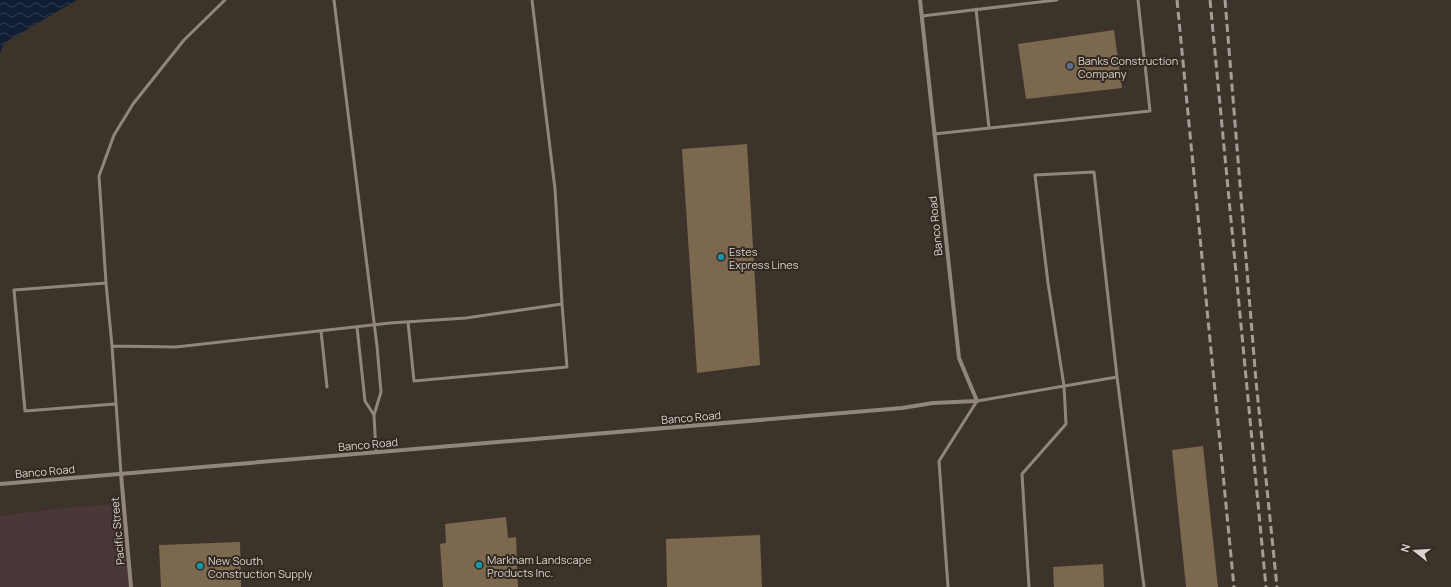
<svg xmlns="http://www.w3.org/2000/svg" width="1451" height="587" font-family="Manrope,sans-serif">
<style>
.commercial{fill:#4b3737}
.water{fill:url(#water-waves)}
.building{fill:#7c674f}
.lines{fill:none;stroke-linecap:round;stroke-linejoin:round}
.service{stroke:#90867b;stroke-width:3}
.minor{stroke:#90867b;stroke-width:4}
.rail{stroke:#a59e97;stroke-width:3;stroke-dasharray:8 4;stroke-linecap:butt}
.service-dot{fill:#5c6f8a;stroke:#322920;stroke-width:1.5}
.culture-dot{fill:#0f9aa8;stroke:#322920;stroke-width:1.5}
.labels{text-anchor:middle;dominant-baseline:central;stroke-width:4;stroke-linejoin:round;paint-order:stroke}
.poi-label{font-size:11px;fill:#dad4ce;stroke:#322920;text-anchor:start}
.street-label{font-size:11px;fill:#dad4ce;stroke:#322920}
</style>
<defs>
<pattern id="water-waves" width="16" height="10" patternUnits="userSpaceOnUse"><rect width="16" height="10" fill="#101d32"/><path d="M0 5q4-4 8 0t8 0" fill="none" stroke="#323d4e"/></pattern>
</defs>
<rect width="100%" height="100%" fill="#3c332a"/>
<path class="commercial" d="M124,503L131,587H0V516L55,509Z"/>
<path class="water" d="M0,0H77L4,43L0,53Z"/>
<path class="building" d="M1114,30L1122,88L1026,99L1018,44Z
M747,144L760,365L697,373L682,149Z
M1203,446L1218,587H1186L1172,450Z
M506,517L508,538L516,537L518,587H443L440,544L446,543L445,524Z
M760,535L762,587H667L666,539Z
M240,542L241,587H161L159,545Z
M1103,564L1104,587H1054L1053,567Z"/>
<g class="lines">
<path class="service" d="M225,0L184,40L133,104L114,135L99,176L106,283L112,346L176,347L390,323L466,318L562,304L555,189L532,0
M334,0L377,346L381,392L374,415L376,452
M976,9L989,128
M922,16L1057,0
M934,134L1150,111L1138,0
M106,283L14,290L25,411L115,404
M408,322L414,381L567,367L562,304
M357,327L365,401L374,415
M321,331L327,387
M112,346L121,474
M1117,377L1144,587
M948,587L939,461L977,401L1117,377L1094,172L1035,175L1048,283L1064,386L1066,424L1022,474L1029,587"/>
<path class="minor" d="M121,474L131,587
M0,484L902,408L933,403L977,401L959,358L920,0"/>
<path class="rail" d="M1177,0L1234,587
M1210,0L1266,587
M1225,0L1256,381L1277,587"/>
</g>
<circle class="service-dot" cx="1070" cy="66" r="4"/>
<g class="culture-dot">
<circle cx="721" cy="257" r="4"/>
<circle cx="479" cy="565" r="4"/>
<circle cx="200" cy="566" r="4"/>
</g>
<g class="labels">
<g class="poi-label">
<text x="1078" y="60">Banks Construction<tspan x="1078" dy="13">Company</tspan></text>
<text x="729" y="251">Estes<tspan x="729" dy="13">Express Lines</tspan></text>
<text x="487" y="559">Markham Landscape<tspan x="487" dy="13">Products Inc.</tspan></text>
<text x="208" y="560">New South<tspan x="208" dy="13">Construction Supply</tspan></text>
</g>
<g class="street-label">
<text transform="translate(935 226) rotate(-96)">Banco Road</text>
<text transform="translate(691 417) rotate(-5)">Banco Road</text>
<text transform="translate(368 444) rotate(-5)">Banco Road</text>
<text transform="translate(45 471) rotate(-5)">Banco Road</text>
<text transform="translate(117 531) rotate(-95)">Pacific Street</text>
</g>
</g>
<g transform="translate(1415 551) rotate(287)" stroke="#322920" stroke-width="3" paint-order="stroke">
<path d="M0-3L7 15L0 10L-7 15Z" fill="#dad4ce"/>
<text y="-6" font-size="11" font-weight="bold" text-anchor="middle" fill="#dad4ce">N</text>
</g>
</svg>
